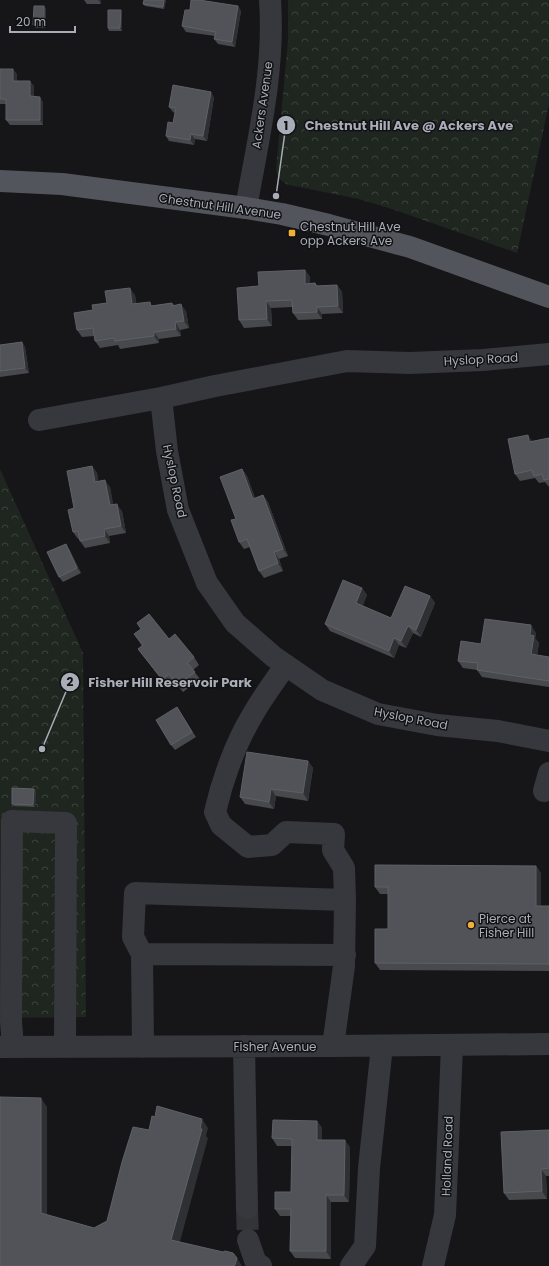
<svg xmlns="http://www.w3.org/2000/svg" width="549" height="1266" font-family="Poppins,sans-serif">
<style>
.park{fill:url(#park-crowns)}
.lines{fill:none;stroke-linecap:round;stroke-linejoin:round}
.minor-tunnel{stroke:#333438;stroke-width:22;stroke-dasharray:22 11;stroke-linecap:butt}
.minor{stroke:#37383d;stroke-width:22}
.major{stroke:#53555c;stroke-width:22}
.wall{fill:#47494d}
.shaded-wall{fill:#2f3033}
.building{fill:#525359;stroke:#5f6168}
.poi-dot{fill:#f2b134;stroke:#111113;stroke-width:1.5}
.labels{text-anchor:middle;dominant-baseline:central;stroke-width:3;stroke-linejoin:round;paint-order:stroke}
.street-label{font-size:12px;fill:#a8adb8;stroke:#111113}
.poi-label{font-size:12px;fill:#a8adb8;stroke:#111113;text-anchor:start}
.leader{fill:none;stroke:#a8adb8;stroke-width:1.5}
.callout-dot{fill:#a8adb8;stroke:#111113;stroke-width:1.5}
.mark-label{font-size:12px;text-anchor:middle;font-weight:bold;fill:#111}
.callout-label{font-size:13px;text-anchor:middle;font-weight:bold;fill:#a8adb8;stroke:#111113;stroke-width:3;stroke-linejoin:round;paint-order:stroke}
</style>
<defs>
<pattern id="park-crowns" width="20" height="18" patternUnits="userSpaceOnUse"><rect width="20" height="18" fill="#1e261f"/><path d="M2 6a3 3 0 1 1 6 0M12 15a3 3 0 1 1 6 0" fill="none" stroke="#3c433d"/></pattern>
</defs>
<rect width="100%" height="100%" fill="#161618"/>
<path class="park" d="M288,0H549V104L517,253L395,210L359,199L289,185C281,182 277,177 276,169L288,41Z
M0,469L83,653L86,1017L0,1018Z"/>
<g class="lines">
<path class="minor-tunnel" d="M247,1208L248,1240"/>
<path class="minor" d="M246,208C258,140 275,70 270,0
M549,354L483,360L410,363L347,361L215,386L161,398L167,451L178,510L207,583L235,623L274,657L322,690L378,714L437,725L498,731L549,741
M39,420L161,398
M286,665C274,682 262,698 252,716C235,744 222,781 215,812L221,825L248,847L272,845L286,832L334,834L333,850L344,868L345,900L344,966L333,1046
M544,791L549,773
M142,954L133,937L135,893L345,900
M244,1046L247,1208
M0,1047L333,1046L549,1044
M13,1047L11,1021L12,821L66,823L65,1047
M143,1047L142,954L345,955
M248,1240L256,1263L261,1266
M351,1266L365,1246L369,1168L382,1046
M433,1266L445,1215L452,1046"/>
<path class="major" d="M0,181L62,184L246,208L282,214L329,225L410,247L549,297"/>
</g>
<path class="wall" d="M84,0H101V4H87Z
M144,0H166L164,9L145,6L143,4Z
M44,6L46,9V28H35L33,25Z
M238,6L241,11L235,47L218,44L214,39L215,36L186,32L182,26L190,10Z
M122,13V31H109L108,28Z
M0,69L17,74V81L34,86V96L43,102V125H10L6,120V104H0Z
M214,97L207,141L195,139L194,145L169,141L166,136L173,123L175,113L173,112L169,107Z
M305,270L310,277V283H315L318,286L337,285L342,292L343,313L322,314V319L298,320L293,313L292,307L271,308L272,326L244,328L239,320L259,286Z
M135,295L136,304L153,306L172,303L174,305L186,311L189,328L180,330L181,336L159,339V343L120,349L118,345L100,348L95,341L94,336L82,337L77,330L93,310L107,303Z
M22,342L25,347L29,373L0,377V345Z
M549,438V487L545,482L539,483L535,478L520,481L515,474L533,442Z
M92,466L97,473L98,481L110,487L113,505L122,511L126,533L109,536L110,543L85,548L80,541V538L78,539L73,532L74,508Z
M242,469L247,476L255,498L263,495L268,502L288,556L279,559L283,571L264,578L259,571L250,547L244,549L239,542L236,519Z
M69,549L81,573L63,582L59,577Z
M362,588L367,595L362,606L391,618L430,596L435,603L421,637L413,633L406,648L399,645L394,658L330,631L325,624Z
M536,633L535,638L539,643L537,655L549,657V687L482,677L477,670L463,668L458,661L481,644Z
M134,634L169,639L194,657L199,665L193,670L200,679L183,692L174,681L167,687L138,649L142,646Z
M177,707L196,737L175,750L171,745Z
M308,761L313,768L308,801L276,796L274,809L245,804L240,797Z
M34,789L36,791L35,807L14,806L12,804Z
M536,866L541,873V906H549V971L380,970L375,963L388,929V894H380L375,887Z
M317,1121L322,1128V1140L350,1147L349,1202H331V1259L295,1258L290,1251L291,1216H280L275,1209L291,1192L292,1146H277L272,1138Z
M549,1130V1176H546L547,1199L509,1200L504,1193Z"/>
<path class="shaded-wall" d="M98,0H101V4Z
M164,0H166L164,9L163,7Z
M44,6L46,9V28L44,26Z
M238,6L241,11L235,47L232,42Z
M121,10L122,13V31L120,28Z
M13,69L17,74V86L13,81Z
M30,81L34,86V101L30,96Z
M211,92L214,97L207,141L203,136Z
M40,97L43,102V125L40,120Z
M191,134L195,139L194,145L190,140Z
M305,270L310,277V291L305,284Z
M337,285L342,292L343,313L338,306Z
M130,288L135,295L137,311L132,304Z
M266,301L271,308L272,326L267,319Z
M181,304L186,311L189,328L184,321Z
M317,307L322,314V319L317,312Z
M175,322L180,330L181,336L176,329Z
M154,332L159,339V343L154,336Z
M22,342L25,347L29,373L25,368Z
M528,435L533,442H529Z
M92,466L97,473L100,489L95,482Z
M242,469L247,476L258,506L253,499Z
M105,480L110,487L115,513L110,505Z
M263,495L268,502L288,556L283,549Z
M117,504L122,511L126,533L121,526Z
M104,529L109,536L110,543L105,536Z
M66,544L69,549L81,573L77,568Z
M274,552L279,559L283,571L278,563Z
M362,588L367,595L361,611L356,603Z
M430,596L435,603L421,637L416,630Z
M531,625L536,633L535,638L539,643L536,661L531,654L530,635Z
M408,626L413,633L406,648L401,641Z
M394,638L399,645L394,658L389,651Z
M308,761L313,768L308,801L303,793Z
M34,789L36,791L35,807L33,805Z
M271,789L276,796L274,809L269,802Z
M536,866L541,873V913L536,906Z
M41,1098L47,1107V1222L41,1213Z
M202,1119L208,1128L206,1136L208,1138L178,1249L171,1240Z
M317,1121L322,1128V1147L317,1140Z
M345,1140L350,1147L349,1202L344,1195Z
M541,1169L546,1176L547,1199L542,1191Z
M326,1195L331,1202V1259L326,1251Z
M237,1258L242,1266H236L235,1265Z"/>
<path class="building" d="M144,0H164L163,7L143,4Z
M191,0H199L238,6L232,42L214,39L216,32L182,26L185,10H190Z
M34,6H44V26L33,25Z
M108,10H121L120,28H108Z
M0,69H13V81H30V96L40,97V120H6V99H0Z
M173,85L211,92L203,136L191,134L190,140L166,136L168,122L173,123L176,108L169,107Z
M305,270V284L315,283L316,286L337,285L338,306L317,307V312L293,313L292,300L266,301L267,319L239,320L237,288L259,286L258,272Z
M130,288L132,304L150,302L151,306L172,303V306L181,304L184,321L175,322L176,329L154,332V336L115,341L114,338L95,341L93,328L77,330L74,313L93,310L92,305L107,303L105,291Z
M22,342L25,368L0,371V345Z
M528,435L529,442L549,438V479L544,480L542,474L534,476L532,470L515,474L508,439Z
M92,466L95,482L105,480L110,505L117,504L121,526L104,529L105,536L80,541L78,531L73,532L68,510L74,508L67,471Z
M242,469L253,499L263,495L283,549L274,552L278,563L259,571L247,539L239,542L231,520L236,519L220,477Z
M66,544L77,568L59,577L47,552Z
M343,580L362,588L356,603L391,618L405,586L430,596L416,630L408,626L401,641L394,638L389,651L325,624Z
M149,614L169,639L175,634L194,657L187,663L195,672L178,685L169,674L162,679L138,649L143,645L134,634L141,629L137,623Z
M485,619L531,625L530,635L534,636L531,654L549,657V681L477,670L478,663L458,661L461,641L481,644Z
M177,707L192,732L171,745L156,720Z
M247,752L308,761L303,793L271,789L269,802L240,797Z
M12,788L34,789L33,805L12,804Z
M375,865L536,866V906H549V964L375,963V929H388V887H375Z
M0,1097L41,1098V1213L94,1228L107,1221L122,1162L133,1127L149,1130L152,1116L155,1117L157,1106L202,1119L200,1129H202L171,1240L223,1252L225,1251L233,1253L237,1258L235,1265L234,1266H0Z
M273,1120L317,1121V1140H345L344,1195H326V1251H290L291,1209H275V1192H291L292,1139L272,1138Z
M549,1130V1168L541,1169L542,1191L504,1193L501,1132Z"/>
<g class="poi-dot">
<rect x="288" y="229" width="8" height="8" rx="2"/>
<circle cx="471" cy="925" r="4"/>
</g>
<g class="labels">
<g class="street-label">
<text transform="translate(262 105) rotate(-82)">Ackers Avenue</text>
<text transform="translate(220 206) rotate(8)">Chestnut Hill Avenue</text>
<text transform="translate(481 359) rotate(-3)">Hyslop Road</text>
<text transform="translate(175 481) rotate(78)">Hyslop Road</text>
<text transform="translate(411 718) rotate(11)">Hyslop Road</text>
<text x="275" y="1046">Fisher Avenue</text>
<text transform="translate(447 1156) rotate(-88)">Holland Road</text>
</g>
<g class="poi-label">
<text x="300" y="226">Chestnut Hill Ave<tspan x="300" dy="14">opp Ackers Ave</tspan></text>
<text x="479" y="918">Pierce at<tspan x="479" dy="14">Fisher Hill</tspan></text>
</g>
</g>
<path class="leader" d="M276 196L286 125M42 749L70 682"/>
<g class="callout-dot">
<circle cx="276" cy="196" r="4"/>
<circle cx="42" cy="749" r="4"/>
<circle cx="286" cy="125" r="10"/>
<circle cx="70" cy="682" r="10"/>
</g>
<g class="mark-label">
<text x="286" y="130">1</text>
<text x="70" y="686">2</text>
</g>
<g class="callout-label">
<text x="409" y="130">Chestnut Hill Ave @ Ackers Ave</text>
<text x="170" y="687">Fisher Hill Reservoir Park</text>
</g>
<path d="M10 26v6h65v-6" fill="none" stroke="#a8adb8" stroke-width="2"/>
<text x="16" y="26" font-size="12" fill="#a8adb8" stroke="#111113" stroke-width="3" paint-order="stroke">20 m</text>
</svg>
